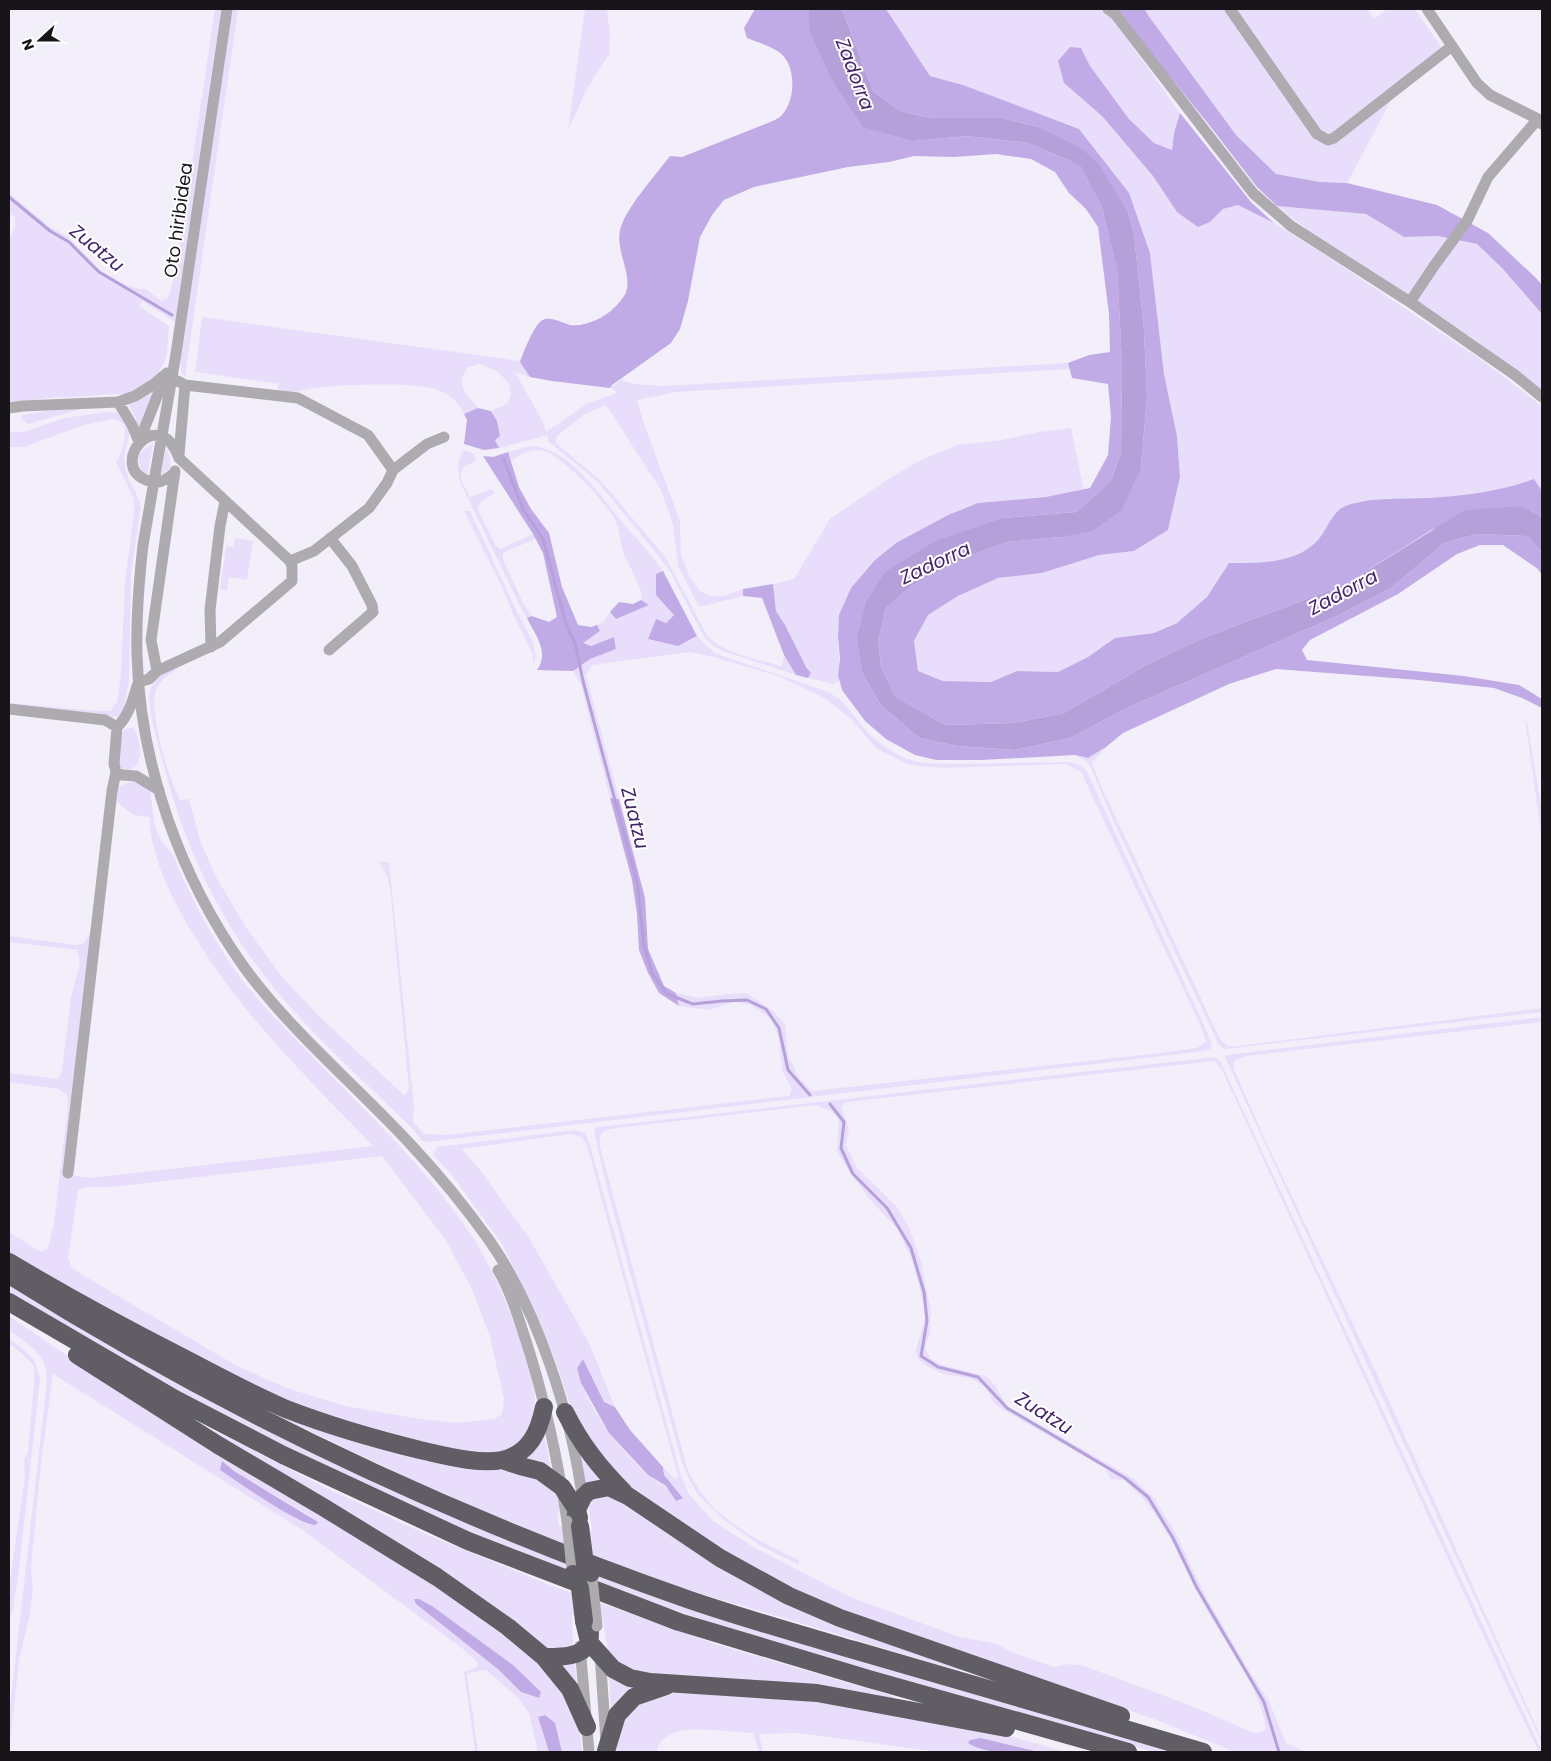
<svg xmlns="http://www.w3.org/2000/svg" width="1551" height="1761" font-family="Poppins,sans-serif">
<style>
.green{fill:#e8defb;fill-rule:evenodd}
.forest{fill:#c1abe6}
.water{fill:#b6a0da}
.lines{fill:none;stroke-linecap:round;stroke-linejoin:round}
.stream{stroke:#b6a0da;stroke-width:3}
.minor{stroke:#adabb0;stroke-width:11}
.highway{stroke:#605d65;stroke-width:18}
.minor-bridge{stroke:#adabb0;stroke-width:11}
.highway-bridge{stroke:#605d65;stroke-width:18}
.labels{text-anchor:middle;dominant-baseline:central;stroke-width:4;stroke-linejoin:round;paint-order:stroke}
.street-label{font-size:18px;fill:#171519;stroke:#fefefe}
.water-label{font-size:19px;font-style:italic;fill:#442569;stroke:#fefefe}
</style>
<rect width="100%" height="100%" fill="#f3effa"/>
<path class="green" d="M215,9H221L175,322L142,301L139,306L169,326L167,353L164,363L155,378L140,390L125,394L50,398L9,403V240L15,227V218L9,212V193L50,227L67,236L101,271L126,285L140,289H146L161,301L169,297L177,264Z
M232,9H238L185,377L181,372V361Z
M585,9H607L610,36L609,54L587,89L568,130Z
M886,9H1103L1118,26L1180,113L1174,133L1172,150L1154,143L1129,119L1090,66L1081,48L1064,82L1102,116L1153,176L1177,212L1210,222L1223,209L1238,205L1274,223L1327,256L1483,361L1542,406V491L1534,479C1504,490 1472,495 1441,497C1415,499 1360,495 1340,509C1332,515 1325,532 1318,540C1296,564 1259,563 1229,563L1207,597L1177,623L1154,633L1115,638L1088,657L1058,672L1017,671L991,682L943,681L918,671L914,641L928,615L958,596L998,578L1042,573L1099,555L1134,551L1168,530L1180,477L1177,436L1164,374L1150,253L1016,106L963,85L930,76Z
M1145,9H1367L1374,19L1388,9H1415L1443,50L1395,93L1347,183L1320,182L1276,174L1236,135L1148,15Z
M1277,206L1366,214L1404,237L1438,236L1477,244L1502,268L1542,314V391L1477,341L1308,230Z
M202,317L520,361L530,377L515,372L543,422L546,432L588,403L615,394L616,391L610,388L621,380L635,384L663,386L1068,363L1070,369L677,392L637,400L644,424L680,521L681,555L689,575L699,590L709,596H724L743,589V596L700,607L698,605L678,566L673,524L661,490L606,405L585,414L556,437V443L601,481L666,558L708,637C728,655 756,659 782,666L784,655L796,675L723,651L712,645L704,637L671,573L657,554L597,481L548,441V435L499,448L495,440L500,436L497,421L491,411L507,404L511,394L509,384L498,372L480,364L468,367C455,385 465,393 478,408L464,414C459,403 452,396 440,391C418,381 341,385 315,388C299,390 294,394 277,391L279,384L195,372Z
M155,389L139,432L136,418L128,403L140,399Z
M61,409H81L28,424L21,419L22,415Z
M107,412L120,413L130,431C128,442 123,455 125,466C127,480 138,493 141,507L131,574L129,681L123,714L119,717L9,706V703L98,711H110L117,702L121,675L125,582L134,514V499L116,462C123,449 127,439 124,424L114,419L84,425L24,447H9V432H23L64,418Z
M1071,428L1084,491L1046,497L978,503L948,515L896,543L875,560L838,636L840,680L833,684L808,678L811,673L801,659L785,625L776,611L773,584L794,579L830,519L888,479L923,459L958,445L1002,440L1039,432Z
M153,444L147,476C134,464 136,451 153,444Z
M531,446C569,447 601,497 623,523C637,539 651,554 663,571L656,574L674,615L666,623L656,619L649,640L689,642L697,636L714,653L829,692L843,702L869,734L888,749L907,759L923,763L954,764L1072,762L1082,766L1087,772L1207,1032L1212,1045L1210,1049L1205,1051L427,1142L421,1140L413,1129C366,1083 316,1039 274,988C219,920 184,846 163,762C158,743 147,709 150,691C152,684 158,677 162,671L179,669L185,671L178,669C168,675 161,679 156,690C148,710 169,780 180,800L189,799L200,840L216,877L247,929L283,978L321,1018L404,1095L409,1089L390,888L387,875L379,862H389L414,1105L413,1122L424,1134L446,1135L789,1096L792,1089L783,1073L778,1036L771,1019L751,1005L734,1002L708,1010L679,1006L676,993L698,998L727,994L747,993L773,1011L785,1024L788,1055L798,1076L812,1091L1152,1054L1197,1048L1206,1042L1200,1024L1081,772L1066,764L942,768L910,765L877,749L851,719L826,699L778,676L714,657L690,652L592,665L586,675L619,799L610,798L581,685L573,671L590,659L616,649L614,637L590,646L582,643L600,631L597,625L603,622L610,612L616,619L648,605L641,600L642,594C637,579 629,566 623,552C620,542 620,531 616,522C608,504 558,450 539,450C528,450 520,455 511,461L508,452Z
M166,449C173,460 172,468 161,476Z
M463,450L473,453L476,457L475,462C451,470 462,480 470,497L491,489L495,493L480,503L478,510L495,544L500,549L533,534L535,539L503,553V559L523,603L532,616L527,618L521,608L460,482C457,470 457,461 463,450Z
M464,511H470L518,614L533,642L536,658L533,662V654L513,614L502,587Z
M235,538L253,541L247,580L229,577L227,590L220,589L226,546L233,547Z
M1525,720L1527,722L1542,810V838Z
M132,727C142,737 146,771 125,770L120,767L118,763L121,734L126,729Z
M1106,747L1092,763L1102,788L1220,1039L1227,1046H1238L1542,1008V1012L1226,1049L1222,1048L1218,1043L1113,820L1091,768L1087,762L1075,755L1088,758Z
M138,781L150,790C153,806 152,822 159,836C161,843 167,846 171,852C175,857 177,865 179,870C197,909 217,947 243,981C261,1004 282,1025 302,1046C358,1104 419,1159 465,1226C496,1270 515,1321 530,1373C539,1404 538,1439 503,1453C491,1457 475,1452 463,1450C386,1438 310,1412 239,1380C220,1371 203,1361 185,1352C125,1321 67,1287 9,1253V1232L41,1252L48,1248L54,1223L67,1115L68,1096L59,1089L9,1082V1073L58,1079L62,1070L71,997L80,963L77,950L9,942V936L75,945L83,944L91,932L65,1174L90,1178L373,1146C309,1080 243,1016 195,937C179,911 161,878 154,848C151,838 150,827 149,817L133,815L117,802L118,788L127,783ZM382,1156L445,1239L472,1289L490,1337L504,1399L502,1414L494,1419L456,1423L414,1418L345,1406L287,1388L237,1366L81,1274L72,1268L68,1258L78,1191L84,1187H112Z
M1542,1017V1022L1246,1056L1235,1061L1233,1067L1266,1142L1375,1370L1542,1739V1743L1225,1057L1227,1055Z
M1215,1057L1220,1061L1542,1752H1539L1503,1678L1221,1068L1214,1061L847,1102L841,1106L849,1128L846,1145L857,1168L896,1206L909,1227L921,1262L931,1312L930,1332L925,1349L930,1358L942,1365L985,1376L994,1384L1008,1407L1133,1478L1153,1497L1174,1530L1205,1595L1248,1669L1269,1701L1286,1743L1306,1752H1235L1154,1719L886,1627L805,1595L745,1563L675,1523L620,1477L591,1444L571,1408L555,1359L527,1295L502,1244L451,1174L433,1155L437,1147L574,1130L585,1133L590,1145L680,1472L688,1493L713,1521L755,1548L850,1597L960,1637L998,1644L1011,1652L1054,1667L1069,1664L1084,1666L1189,1705L1255,1733L1262,1732L1266,1728C1259,1686 1229,1649 1208,1612C1188,1576 1172,1534 1146,1502C1140,1494 1131,1488 1124,1480L1110,1479L1106,1469L995,1405L985,1387L970,1378L943,1374L925,1365L918,1359L916,1350L926,1314L912,1260L897,1228L871,1201L847,1168L837,1151L839,1120L831,1111L816,1105L618,1128L605,1130L600,1136V1147L687,1467C690,1474 693,1481 698,1488C721,1523 762,1543 799,1560V1565L761,1546L724,1520L699,1496L691,1483L682,1463L609,1196L595,1137L594,1130L598,1127ZM570,1134L582,1137L587,1146L678,1476L676,1480L663,1467L664,1475L683,1497C671,1490 657,1483 647,1474C619,1449 585,1405 577,1368L583,1359L604,1403L615,1407L589,1343L529,1238L481,1171L462,1149Z
M9,1283L296,1445L374,1482L531,1550L636,1589L1177,1752H1153C1017,1708 877,1676 741,1632C486,1550 234,1437 9,1292Z
M9,1316L90,1371L443,1590L536,1658L573,1707L579,1730L582,1752H562L560,1741L544,1715L538,1717L549,1752H538L529,1713L518,1698L486,1670L467,1673L478,1752H475L464,1672L477,1667L478,1663L463,1649L301,1529L53,1374L41,1463L31,1568L33,1591L29,1618L19,1660L9,1752V1716L47,1382C47,1353 30,1346 9,1330ZM222,1462L234,1471L312,1517L298,1520L221,1470ZM416,1604L432,1606L513,1665L539,1698L521,1692L499,1670Z
M9,1338C26,1352 36,1356 40,1379L18,1577L12,1613L9,1618V1587L25,1476L24,1460L28,1452L34,1382V1366L21,1353L9,1344Z
M276,1411L532,1475L557,1494L560,1511L557,1512L559,1526L592,1531L588,1503C597,1494 607,1495 619,1496L688,1546L961,1667L960,1671L679,1587L538,1534L423,1485L274,1414Z
M215,1431L326,1488L428,1535L550,1585L715,1644L893,1696V1698L652,1675C609,1662 609,1665 603,1620L572,1615L573,1644L570,1648L548,1650L212,1434Z
M544,1434L551,1470L522,1459Z
M580,1451L603,1480L586,1485Z
M575,1662L577,1686L562,1665Z
M609,1676L638,1687L611,1713Z
M676,1690L802,1698L998,1733L1066,1752H1039L981,1738L975,1747L997,1752H940L798,1733L759,1734L763,1752H759L753,1733C731,1732 708,1728 686,1730C674,1731 657,1740 657,1752H614L623,1721L637,1703Z"/>
<path class="forest" d="M755,9H809L810,30L914,141L967,136L1028,143L1071,161L1081,167L1102,208L1117,268L1122,363L1121,453L1111,481L1076,512L1003,518L885,572L863,674L880,704L919,738L957,746L1015,750L1070,738L1129,707L1337,616L1391,588L1444,543L1477,534L1527,536L1542,552V575L1538,569L1503,545H1480L1457,554L1398,594L1310,640L1302,650L1307,660L1464,676L1519,685L1542,699V708L1522,698L1494,688L1419,680L1276,669L1229,684L1123,733L1106,747L1088,758L1075,755L981,760H936L915,755L886,739L865,721L842,690L838,675L840,659L838,636L839,615L851,588L875,560L896,543L948,515L978,503L1046,497L1090,488L1108,455L1111,417L1108,384L1072,378L1068,363L1089,355L1110,352L1109,314L1098,227L1086,209L1069,193L1055,172L1031,159L996,154L954,157L914,156L889,162L848,167L754,187L724,200L712,215L700,237L688,301L680,329L671,343L612,385L610,388L552,381L530,377L520,362C523,353 534,326 541,321C549,315 562,323 570,325C586,327 604,318 615,307C618,304 625,296 626,292C633,272 612,247 622,224C631,202 655,176 670,156L682,157L768,123C772,121 778,119 781,116C796,101 797,65 779,52C770,46 757,42 747,38L744,28Z
M842,9H886L930,76L963,85L1079,129L1129,193L1150,253L1164,374L1177,436L1180,477L1168,530L1134,551L1099,555L1042,573L998,578L958,596L928,615L914,641L918,671L943,681L991,682L1017,671L1058,672L1088,657L1115,638L1154,633L1177,623L1207,597L1229,563C1259,563 1296,564 1318,540C1325,532 1332,515 1340,509C1361,495 1415,500 1441,497C1472,495 1504,490 1534,479L1542,491V517L1523,506L1433,529L1344,585L1203,638L1146,665L1064,713L1013,723L945,725L895,696L881,667L878,642L886,608L913,585L970,556L1007,542L1061,537L1141,468L1147,396L1144,330L1134,234L1128,213L1080,147L1039,127L1002,118H931L900,111L873,91Z
M1115,9H1145L1148,15L1236,135L1276,174L1320,182L1347,183L1437,205L1488,233L1536,278L1542,285V314L1502,268L1477,244L1438,236L1404,237L1366,214L1277,206L1257,187L1210,126Z
M1070,47L1081,48L1090,66L1129,119L1154,143L1172,150L1174,133L1180,113L1251,202L1274,223L1238,205L1223,209L1210,222L1198,227L1177,212L1153,176L1102,116L1064,83L1058,61Z
M478,408L491,411L497,421L500,436L495,440L499,448L484,450L464,444L467,420L464,414Z
M508,452L519,487L531,509L549,533L562,587L578,625L591,627L597,625L600,631L583,643L591,646L614,637L616,649L590,659L573,671L537,670C550,652 535,635 527,618L532,616L549,622L557,617L543,553L533,534L483,456L493,457Z
M663,571L697,636L678,646L648,639L656,619L666,623L674,615L656,595V574Z
M773,584L776,611L785,625L806,667L811,673L808,678L796,675L784,655L762,598L743,596V589Z
M641,600L649,605L616,619L610,612L619,602L633,604Z
M610,798L619,799L645,898L648,949L664,986L676,993L679,1006L659,993L648,973L639,950L637,914L632,880Z
M583,1359L604,1402L615,1407L630,1430L663,1467L664,1475L683,1498L676,1501L666,1486L648,1475L609,1433L581,1383L577,1368Z
M222,1461L234,1471L318,1522L316,1525C297,1525 239,1482 220,1470Z
M414,1599H419L432,1606L513,1665L541,1692L539,1698L521,1692L499,1670L416,1604Z
M545,1715L555,1723L562,1752H549L538,1717Z
M981,1738L1039,1752C1016,1752 989,1756 968,1743L970,1740Z"/>
<path class="water" d="M809,9H842L873,91L900,111L931,118H1002L1039,127L1080,147L1099,164L1128,213L1134,234L1144,330L1147,396L1141,468L1121,511L1092,531L1061,537L1007,542L970,556L913,585L886,608L878,642L881,667L895,696L945,725L1013,723L1064,713L1146,665L1203,638L1344,585L1465,510L1523,506L1542,517V552L1527,536L1477,534L1444,543L1391,588L1337,616L1129,707L1070,738L1015,750L957,746L919,738L880,704L863,674L857,638L866,602L885,572L935,541L1003,518L1076,512L1111,481L1121,453L1122,363L1117,269L1102,208L1081,167L1071,161L1028,143L967,136L914,141L863,127L832,80L809,30Z"/>
<g class="lines">
<path class="stream" d="M9,197L50,231L69,242L99,272L172,315
M504,460L523,509L543,539L566,624L575,643L583,681L637,882L644,945L652,973L667,994L693,1004L722,1001L747,1000L766,1009L779,1028L788,1070L810,1095
M830,1104L844,1122L841,1148L853,1174L887,1208L911,1248L924,1292L927,1321L921,1356L938,1367L978,1377L1007,1408L1125,1478L1148,1497L1173,1538L1197,1588L1264,1702L1279,1752"/>
<path class="minor" d="M227,9L176,354L143,545C139,581 136,618 137,655C140,765 180,877 244,967C293,1034 357,1086 413,1147C440,1176 466,1208 489,1240C538,1310 572,1417 583,1502
M1108,9L1115,14L1253,193L1291,226L1410,302L1515,375L1542,397
M1230,9L1317,134L1328,140L1334,138L1452,46
M1427,9L1477,83L1490,95L1538,119L1542,124
M1410,302L1434,266L1467,221L1488,177L1538,119
M178,381L185,385L298,398L368,435L393,470
M118,402L132,425L139,442
M9,408L23,406L118,402L135,396L154,384L167,373
M139,442L166,374
M179,455L185,385
M290,561L314,551L369,508L387,483L393,470L427,444L444,437
M211,647L210,610L220,526L225,501
M329,650L373,612L372,605L352,566L330,538
M157,671L151,640L175,471
M139,682L149,679L157,671L220,642L292,581V566L290,561L179,458C158,402 108,465 146,480C157,485 165,481 174,473
M137,686C133,700 128,717 117,727L114,764L116,772L122,775L136,776L159,790
M9,709L105,720L117,727
M68,1173L112,791L116,772
M498,1270C511,1292 518,1317 526,1341C545,1400 558,1461 567,1521
M580,1646L589,1752
M600,1654L606,1741"/>
<path class="highway" d="M9,1262C64,1295 121,1326 178,1355C214,1374 249,1393 286,1409C330,1426 375,1439 420,1450C443,1455 479,1465 502,1460C529,1454 539,1432 544,1407
M9,1275C224,1410 447,1515 687,1599C742,1618 799,1634 854,1650C971,1685 1087,1717 1203,1752
M9,1302L175,1399L283,1455L468,1541L679,1622L869,1679L1128,1752
M77,1355L218,1445L323,1507L437,1577L508,1627L544,1657L570,1689L587,1727
M565,1412C581,1444 599,1467 624,1492
M502,1460L520,1466L540,1471L562,1487L577,1510L579,1518
M574,1523L577,1510L583,1497L589,1491L609,1487L628,1496L720,1558L789,1596L840,1618L1121,1716
M584,1621L589,1642L613,1669L630,1678L650,1682L817,1693L1006,1728
M544,1657C559,1657 581,1658 589,1643C590,1640 590,1634 590,1630
M606,1751L617,1715L634,1697L666,1686"/>
<path class="minor-bridge" d="M567,1521L573,1579
M591,1568L597,1626"/>
<path class="highway-bridge" d="M580,1526L585,1564L591,1573
M573,1574L580,1588L584,1621"/>
</g>
<g class="labels">
<g class="street-label">
<text transform="translate(178 220) rotate(-82)">Oto hiribidea</text>
</g>
<g class="water-label">
<text transform="translate(855 74) rotate(69)">Zadorra</text>
<text transform="translate(97 248) rotate(39)">Zuatzu</text>
<text transform="translate(935 563) rotate(-25)">Zadorra</text>
<text transform="translate(1343 592) rotate(-28)">Zadorra</text>
<text transform="translate(635 818) rotate(76)">Zuatzu</text>
<text transform="translate(1044 1413) rotate(32)">Zuatzu</text>
</g>
</g>
<rect width="1551" height="1761" fill="none" stroke="#171519" stroke-width="20"/>
<g transform="translate(40 40) rotate(249)" stroke="#fefefe" stroke-width="4" paint-order="stroke">
<path d="M0-4L9 19L0 12L-9 19Z" fill="#171519"/>
<text y="-8" font-size="14" font-weight="bold" text-anchor="middle" fill="#171519">N</text>
</g>
</svg>
